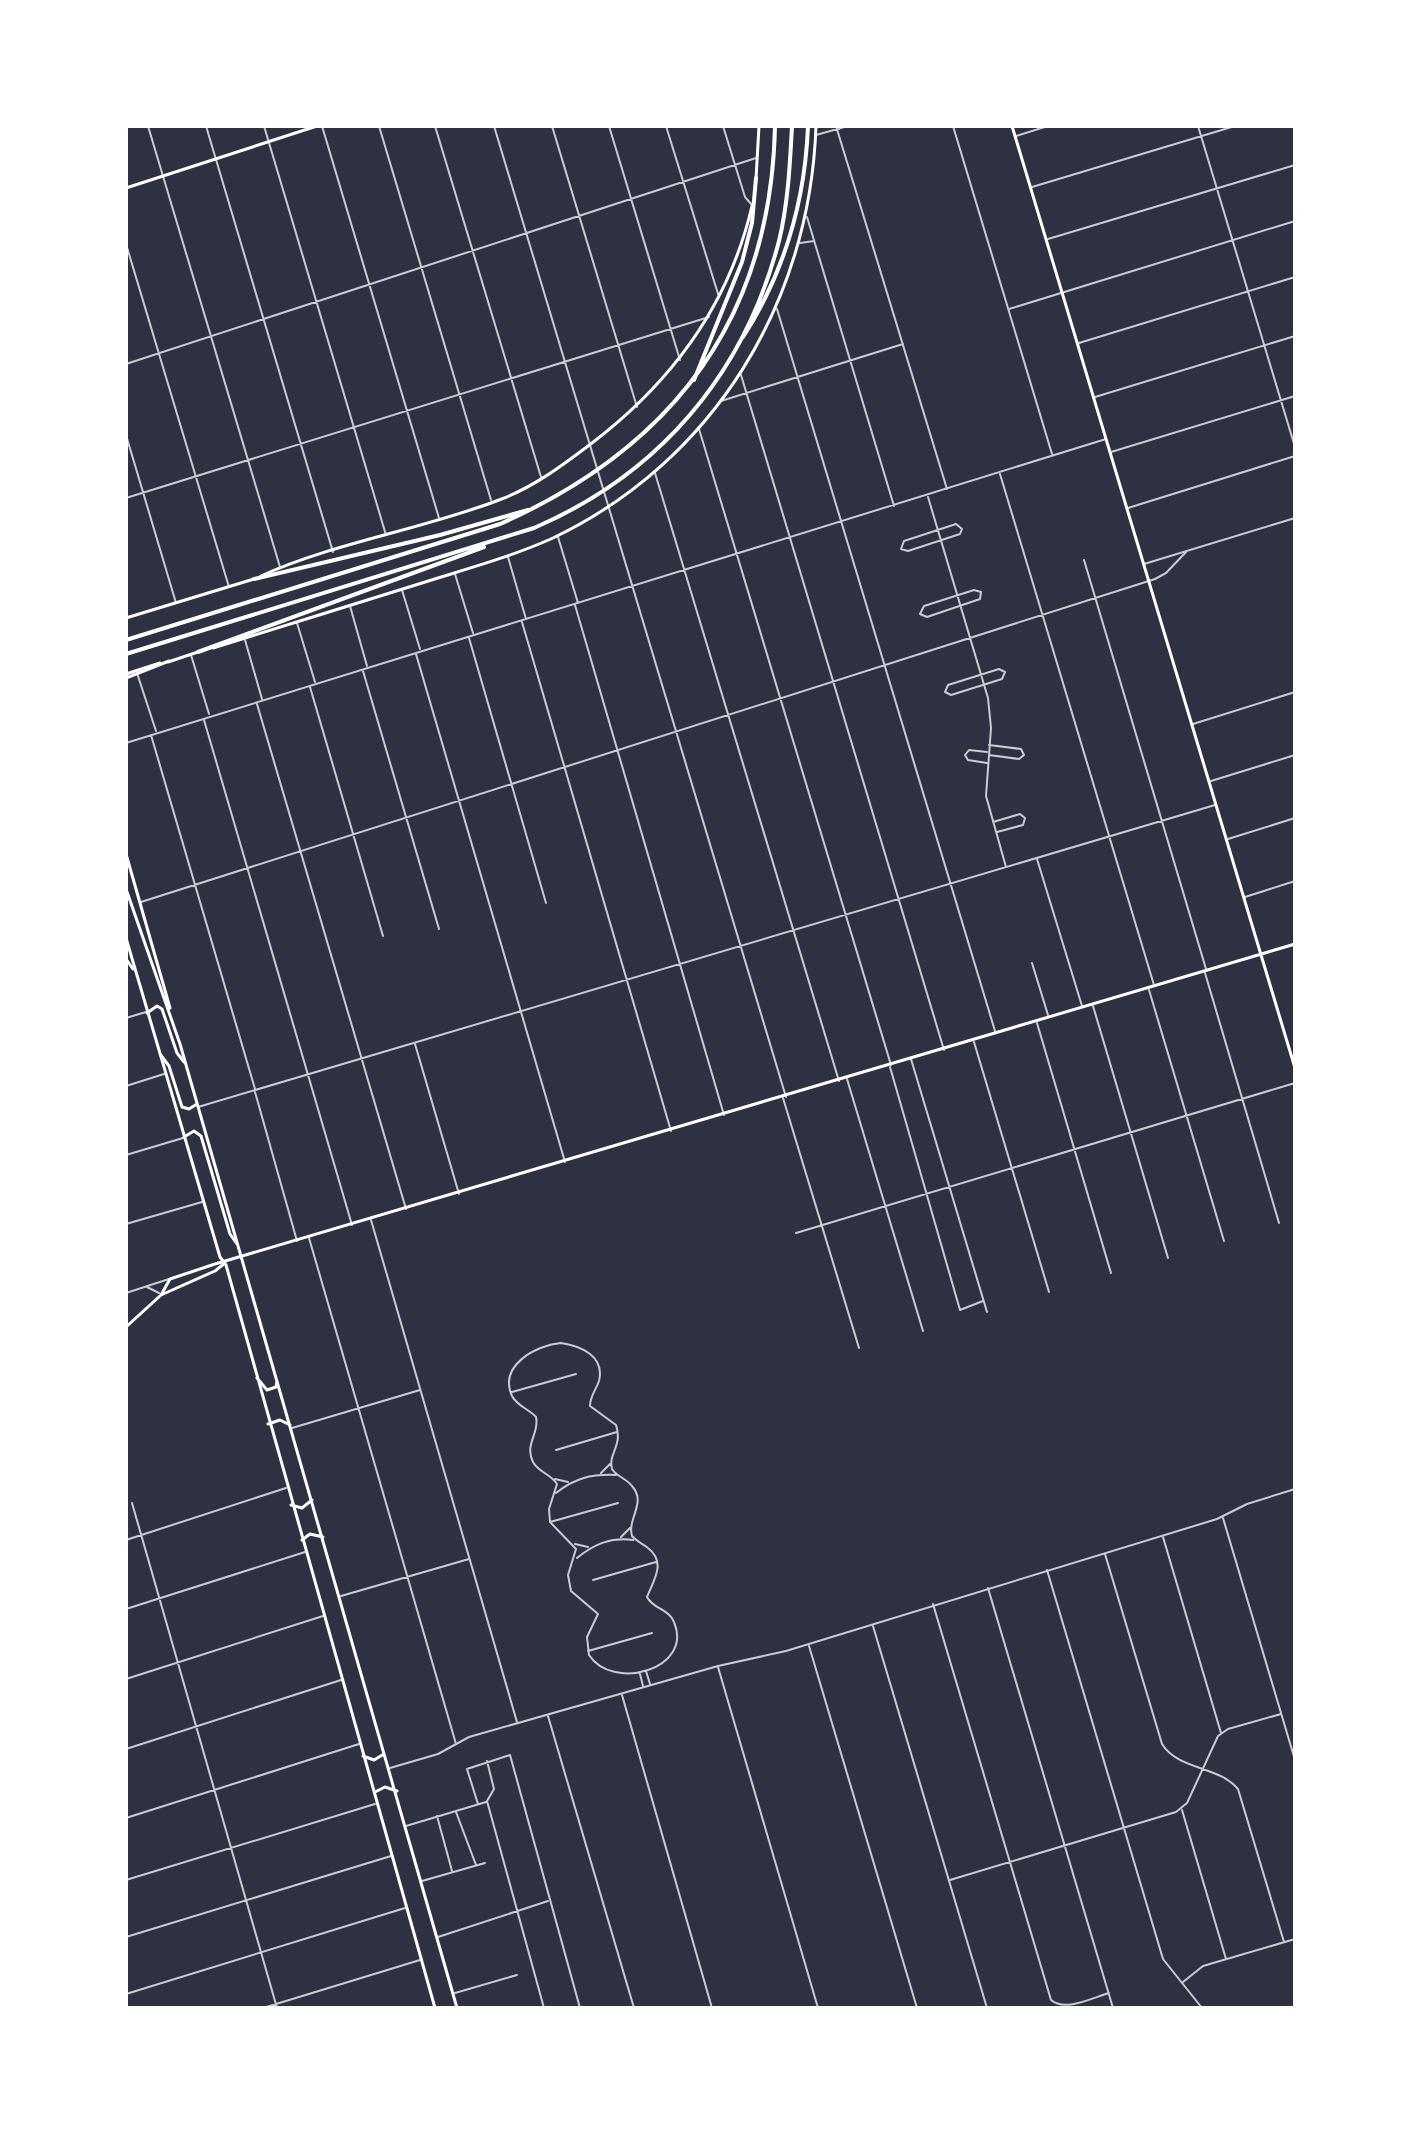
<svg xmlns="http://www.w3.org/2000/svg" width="1421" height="2134" font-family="Jost,sans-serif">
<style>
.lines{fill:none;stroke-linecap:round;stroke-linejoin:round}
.minor{stroke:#caccd0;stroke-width:2}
.tertiary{stroke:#caccd0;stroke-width:2}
.secondary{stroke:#fff;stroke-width:3}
.primary{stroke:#fff;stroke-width:3}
.trunk{stroke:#fff;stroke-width:3}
.motorway{stroke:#fff;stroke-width:4}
</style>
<rect width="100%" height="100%" fill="#2d3142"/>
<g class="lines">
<path class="minor" d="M148,126L280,567
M206,126L333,552
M264,126L386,535
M322,126L439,518
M379,126L491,500
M435,126L541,477
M494,126L786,1097
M552,126L637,407
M609,126L680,360
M666,126L719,297
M723,126L745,197L752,205
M836,126L947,489
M953,126L1052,454
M1198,126L1295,447
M816,135L848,126
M1016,136L1048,126
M1032,187L1235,126
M807,217L894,506
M1048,239L1295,165
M800,243L814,241
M126,244L229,587
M777,309L995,1031
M1009,309L1295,221
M1079,343L1295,277
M126,364L756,158
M741,375L944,1050
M1095,397L1295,336
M721,401L903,344
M699,429L891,1065
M126,435L176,603
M1111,452L1295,396
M655,473L839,1081
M1000,474L1154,985
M928,497L988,698L991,728L986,796L1006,867
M126,498L709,317
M1128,508L1295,456
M956,524L962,529L960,534L908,551L901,549L904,541Z
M558,537L578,603
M508,557L526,619
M1084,560L1206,969
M1144,564L1295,518
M455,574L473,633
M402,590L420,649
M974,590L981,592L980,599L927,617L920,614L924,606Z
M575,605L724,1115
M350,606L367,666
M522,622L671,1131
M297,623L315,682
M469,638L546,903
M245,640L262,699
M416,654L565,1162
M191,655L209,714
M999,669L1005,672L1002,679L951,695L945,692L948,685Z
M363,671L439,929
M137,673L156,731
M310,687L383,936
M257,704L406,1209
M204,720L352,1225
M1193,724L1295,692
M151,735L255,1089
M126,743L1106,439
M989,755L1019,759L1024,755L1021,749L989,745
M987,763L968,760L965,755L969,750L987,752
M1211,781L1295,755
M993,822L1020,814L1025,818L1023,825L997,832
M1228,839L1295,818
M1037,859L1082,1006
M1245,897L1295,881
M141,902L1155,579L1166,573L1186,552
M1032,963L1048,1015
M1205,973L1279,1223
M1149,990L1224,1241
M1093,1006L1168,1258
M126,1018L146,1012
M1037,1023L1111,1273
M974,1042L1049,1292
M415,1044L459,1194
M911,1059L987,1312
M890,1067L960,1310L983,1301
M847,1079L923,1331
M126,1086L164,1074
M255,1092L297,1241
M783,1098L859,1348
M198,1107L1215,805
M126,1155L183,1138
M371,1220L517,1722
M126,1224L202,1202
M796,1233L1295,1083
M309,1238L456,1744
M561,1343C581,1346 605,1356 599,1381C596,1390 590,1396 590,1406L616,1425C623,1446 608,1453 612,1469C617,1477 626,1478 632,1486C647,1503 627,1518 632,1536C637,1542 642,1543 648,1548C667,1563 653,1581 647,1597C653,1609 669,1609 674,1622C694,1669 613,1692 589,1655L587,1637L598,1614L571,1591L568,1575L576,1549L550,1522L549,1509L557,1484C551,1474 538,1472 533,1462C524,1444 540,1433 536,1417C529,1409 517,1406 512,1396C498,1365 537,1345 561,1343Z
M512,1392L576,1374
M292,1428L420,1390
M556,1450L617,1432
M601,1473L610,1464
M555,1479L568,1482
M556,1493C575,1478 591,1474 616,1475
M132,1503L277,2008
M1223,1518L1295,1760
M550,1522L618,1503
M621,1537L630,1528
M1163,1537L1221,1733
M126,1540L286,1488
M575,1544L588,1547
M1105,1554L1162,1744C1178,1770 1219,1766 1238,1789L1284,1942
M577,1558C594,1544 611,1537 633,1540
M1047,1570L1163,1959L1202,2008
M593,1580L656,1562
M988,1588L1113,2008
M341,1596L469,1559
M933,1604L1051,2000C1065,2012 1092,1998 1109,1993
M126,1609L305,1552
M873,1626L987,2008
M809,1646L917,2008
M588,1651L652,1633
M718,1667L818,2008
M646,1671L650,1684
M640,1674L643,1686
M126,1679L323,1616
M622,1695L712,2008
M548,1716L634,2008
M126,1749L341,1680
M487,1761L494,1789L487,1801L544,2008
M478,1804L467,1769L510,1755L580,2008
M1182,1810L1226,1959
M456,1812L476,1865
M437,1816L452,1871
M126,1818L359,1744
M406,1826L486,1802
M126,1880L375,1804
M950,1880L1176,1812L1187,1803L1218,1736L1228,1729L1281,1714
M422,1881L485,1863
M126,1937L391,1856
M438,1937L548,1901
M1183,1982L1203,1966L1295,1939
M455,1993L517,1975
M126,1994L405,1908
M263,2008L420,1960"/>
<path class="tertiary" d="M838,126L839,129
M147,1287L159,1293
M126,1293L169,1279
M390,1768L438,1754L469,1737L718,1666L786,1651L1217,1519L1247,1504L1295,1489"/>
<path class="secondary" d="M1012,126L1295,1068
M756,179L759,126
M126,188L317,126
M261,576C333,543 424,529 499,500C534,487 563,465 592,443C672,382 729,305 752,206
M213,648C283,626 352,605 422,583C466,569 511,557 553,538C714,461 810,302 816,126
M161,1295L215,1271L225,1263
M126,1327L161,1295L170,1279L215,1264L1295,944"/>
<path class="primary" d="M126,618L254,579
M168,662L198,652
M126,674L160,663"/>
<path class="trunk" d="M126,678L169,661
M126,854L170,1008
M126,889L180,1044L457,2008
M126,938L220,1257L226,1265L435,2008
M126,959L133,969
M147,1013L157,1006L162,1009L177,1053L184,1062
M160,1054L169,1066L182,1107L189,1109L197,1104
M184,1137L194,1131L201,1136L230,1234L237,1244
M257,1378L267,1390L276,1387L277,1381
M268,1424L280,1420L290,1425
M291,1505L302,1508L312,1500
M302,1540L310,1534L323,1537
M363,1756L374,1760L384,1754
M375,1792L385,1787L397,1791"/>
<path class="motorway" d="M743,337C784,273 805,202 808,126
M694,380L742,262L752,223L756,178
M254,579L440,535L528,510
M126,640L500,524C674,447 771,318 775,126
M198,652L484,547
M126,654L534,528C659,474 744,375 779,241C788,204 790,164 792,126"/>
</g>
<rect width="1421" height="2134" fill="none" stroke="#ffffff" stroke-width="256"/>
</svg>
